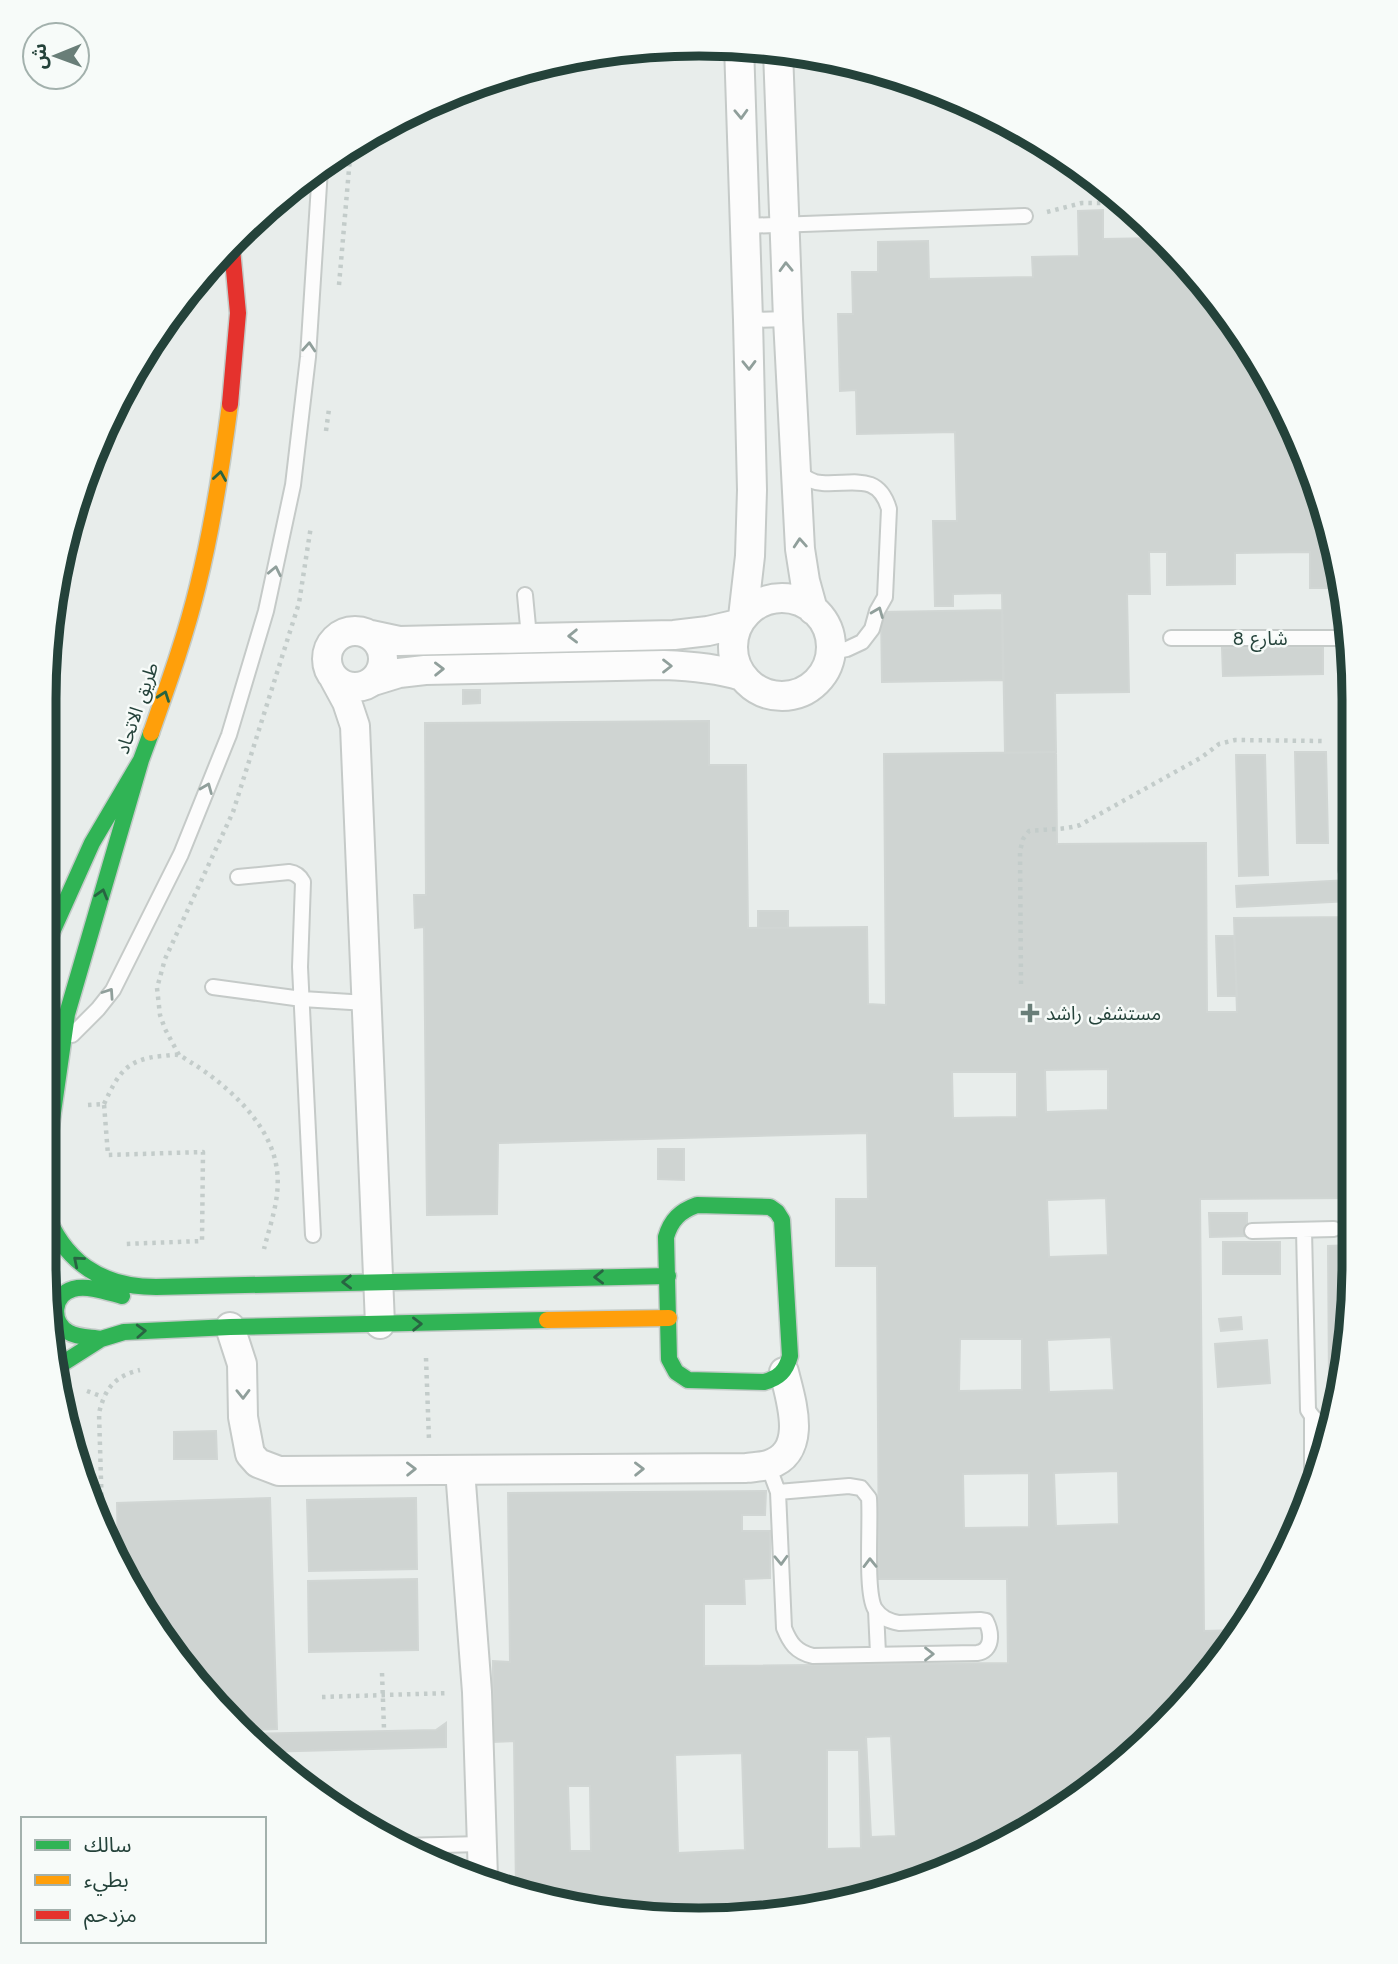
<svg xmlns="http://www.w3.org/2000/svg" width="1398" height="1964" font-family="'Work Sans','Noto Sans Arabic',sans-serif">
<style>
.building{fill:#cfd4d2;stroke:#d1d6d4;stroke-width:2;fill-rule:evenodd}
.lines{fill:none;stroke-linecap:round;stroke-linejoin:round}
.lane-casing{stroke:#c5cac8;stroke-width:18}
.street-casing{stroke:#c5cac8;stroke-width:32}
.fast-casing{stroke:#c3cbc8;stroke-width:19}
.slow-casing{stroke:#c3cbc8;stroke-width:19}
.jam-casing{stroke:#c3cbc8;stroke-width:19}
.path{stroke:#c3ccca;stroke-width:4.5;stroke-dasharray:3.5 5;stroke-linecap:butt}
.lane{stroke:#fcfcfc;stroke-width:14}
.street{stroke:#fcfcfc;stroke-width:28}
.fast{stroke:#30b455;stroke-width:16}
.slow{stroke:#ff9f0a;stroke-width:16}
.jam{stroke:#e5322d;stroke-width:16}
.oneway{stroke:#909f9b}
.oneway2{stroke:#286442}
.poi-dot{fill:#697e78;stroke:#f7fbf9;stroke-width:2.5}
.labels{text-anchor:middle;dominant-baseline:central;stroke-width:5;stroke-linejoin:round;paint-order:stroke}
.street-label{font-size:19px;fill:#24423a;stroke:#f7fbf9}
.poi-label{font-size:19px;fill:#24423a;stroke:#f7fbf9;text-anchor:start}
.rim{fill:none;stroke:#24423a;stroke-width:9}
</style>
<rect width="100%" height="100%" fill="#e8edeb"/>
<path class="building" d="M1103,210V239L1160,238L1192,267L1287,410L1334,566V588H1310V552L1235,553V584L1167,585V552H1149L1150,594H1127L1129,692L1055,693L1056,752L1005,753L1002,593L953,594V606H935L933,521H957L955,432L857,434L856,390L840,391L838,314H853L852,272H878V242L928,241L929,279L1033,277L1032,257L1079,256L1078,211Z
M1334,566L1347,606L1334,607Z
M1002,610L1003,680L882,682L881,612Z
M1323,647V674L1223,676L1222,648Z
M463,690H480V703L463,704Z
M709,721V765H746L748,928L867,927L868,1004L886,1005L884,754L1056,752L1057,844L1206,843L1207,1012H1237L1234,918L1347,917L1348,891H1350L1352,1198L1200,1199L1204,1631L1240,1630L1226,1653H1214V1669L1131,1758L950,1870L827,1903L572,1908L516,1889L514,1741L493,1742V1661L510,1662L508,1493L766,1491L765,1515H742V1531H770V1578L744,1579L745,1604H704V1666L1008,1663L1007,1579H879L877,1266H836V1199H868L867,1133L498,1143L497,1214L427,1215L424,927L415,928L414,895H426L425,723ZM1108,1069V1110L1046,1112L1045,1070ZM952,1072H1017V1117L953,1118ZM1106,1198L1108,1255L1049,1257L1047,1200ZM1111,1337L1114,1390L1049,1392L1047,1340ZM960,1339H1022V1390L959,1391ZM1118,1471L1119,1524L1056,1526L1054,1473ZM1029,1473V1527L964,1528L963,1474ZM891,1736L896,1836L871,1837L866,1737ZM827,1750H859L861,1848L827,1849ZM742,1753L745,1850L678,1853L675,1755ZM568,1786H590L591,1851H570Z
M1295,752H1326L1328,843H1297Z
M1236,755H1265L1268,875L1239,876Z
M1348,880L1349,901L1237,907L1236,886Z
M758,911H788V928H758Z
M1216,936H1234L1237,996H1218Z
M658,1149H684V1180L658,1179Z
M1209,1213H1247V1236L1210,1237Z
M1223,1242H1280V1274H1223Z
M1352,1245L1353,1307L1340,1383H1329L1328,1246Z
M1241,1317L1242,1329L1221,1331L1219,1319Z
M1267,1340L1270,1383L1218,1387L1215,1344Z
M216,1431L217,1459H174V1432Z
M270,1498L277,1729L243,1730L154,1629L118,1550L117,1503Z
M416,1498L417,1569L309,1571L307,1500Z
M417,1579L418,1650L309,1652L308,1581Z
M446,1723V1747L262,1752L246,1734L436,1730Z"/>
<g class="lines">
<g class="lane-casing">
<path id="lane" d="M745,226L1025,216
M748,320L788,319
M797,471C804,477 812,483 822,483C852,485 878,472 889,509L885,597L877,611L872,629L862,642L847,649L830,652
M525,595L529,637
M1171,638H1349
M1346,870L1348,742L1346,638
M238,877L289,872C296,873 300,876 303,882L300,967L313,1235
M213,987L302,999L367,1003
M72,1035L98,1009L113,990L181,854L229,735L266,611L293,485L308,357L320,169
M1304,1230L1308,1410C1314,1420 1321,1426 1333,1425
M1252,1231L1334,1229
M1312,1416V1487
M768,1465L778,1492L784,1628C790,1643 796,1652 813,1656L977,1653C993,1651 992,1633 986,1621L980,1620L899,1623C889,1621 881,1618 875,1609C865,1592 871,1522 869,1498L861,1488L849,1486L778,1492
M876,1610L878,1654
M400,1846L482,1844"/>
</g>
<g class="street-casing">
<path id="street" d="M739,45L748,320L752,490L750,556L743,617
M778,51L788,319L800,549L805,581L813,610
M733 647a49 49 0 1 1 98 0a49 49 0 1 1-98 0Z
M327 659a28 28 0 1 1 56 0a28 28 0 1 1-56 0Z
M371,635L399,641L674,635L708,631L738,624
M334,678L347,702L355,726L380,1324
M373,681L399,673L425,670L664,665C691,666 716,668 742,676
M230,1327L242,1364L243,1417L250,1454L258,1463L279,1471L746,1468C753,1467 761,1467 768,1465C809,1452 791,1401 784,1372
M460,1470L477,1692L483,1878"/>
</g>
<g class="fast-casing">
<path id="fast" d="M55,588L67,543
M44,950L92,843L141,760
M44,1176L67,1014L141,760L151,733
M697,1205L770,1207L777,1212L782,1220L790,1356C786,1371 779,1378 764,1382L688,1380L676,1372L669,1359L666,1237C671,1220 680,1211 697,1205Z
M44,1208C63,1261 100,1287 156,1287L668,1276
M101,1339C91,1337 78,1338 68,1332C51,1322 52,1295 73,1289C88,1285 107,1292 122,1296
M57,1367L101,1339L124,1332L230,1327L547,1320"/>
</g>
<g class="slow-casing">
<path id="slow" d="M151,733C168,685 186,635 198,585C213,525 222,465 230,404
M547,1320L669,1318"/>
</g>
<g class="jam-casing">
<path id="jam" d="M230,404L238,313L232,249"/>
</g>
<path class="path" d="M1076,166L1087,175L1096,178
M1047,212L1082,203H1123
M339,285L351,146
M326,431L329,409
M1021,984L1020,851L1023,839L1029,831C1046,829 1064,830 1080,825L1202,757L1219,744L1235,740L1324,741
M179,1055L165,1029L160,1015L157,988L165,959L233,812L299,603L311,526
M104,1104C118,1074 126,1059 162,1056C166,1056 174,1054 178,1055C182,1056 188,1061 192,1063C227,1085 268,1122 276,1164C282,1194 271,1221 264,1249
M88,1105L104,1104L108,1155L203,1152L202,1241L124,1244
M426,1358L429,1440
M87,1391L103,1397
M102,1513L99,1413C105,1388 115,1376 140,1370
M382,1673L384,1729
M322,1697L449,1693"/>
<use href="#lane" class="lane"/>
<use href="#street" class="street"/>
<use href="#fast" class="fast"/>
<use href="#slow" class="slow"/>
<use href="#jam" class="jam"/>
</g>
<defs><path id="oneway-chevron" d="M-2-3.5L2.5 0L-2 3.5" fill="none" stroke-width="1.6" stroke-linecap="round" stroke-linejoin="round" transform="scale(1.75)"/></defs>
<g class="oneway">
<use href="#oneway-chevron" transform="translate(741 114) rotate(88)"/>
<use href="#oneway-chevron" transform="translate(786 267) rotate(-92)"/>
<use href="#oneway-chevron" transform="translate(309 347) rotate(-86)"/>
<use href="#oneway-chevron" transform="translate(749 365) rotate(89)"/>
<use href="#oneway-chevron" transform="translate(800 543) rotate(-94)"/>
<use href="#oneway-chevron" transform="translate(275 571) rotate(-78)"/>
<use href="#oneway-chevron" transform="translate(878 612) rotate(-68)"/>
<use href="#oneway-chevron" transform="translate(573 636) rotate(179)"/>
<use href="#oneway-chevron" transform="translate(667 666)"/>
<use href="#oneway-chevron" transform="translate(439 669) rotate(-1)"/>
<use href="#oneway-chevron" transform="translate(207 788) rotate(-68)"/>
<use href="#oneway-chevron" transform="translate(109 993) rotate(-56)"/>
<use href="#oneway-chevron" transform="translate(243 1394) rotate(89)"/>
<use href="#oneway-chevron" transform="translate(411 1469) rotate(-1)"/>
<use href="#oneway-chevron" transform="translate(639 1469) rotate(-1)"/>
<use href="#oneway-chevron" transform="translate(781 1560) rotate(88)"/>
<use href="#oneway-chevron" transform="translate(870 1563) rotate(-91)"/>
<use href="#oneway-chevron" transform="translate(929 1654)"/>
</g>
<g class="oneway2">
<use href="#oneway-chevron" transform="translate(220 476) rotate(-81)"/>
<use href="#oneway-chevron" transform="translate(164 696) rotate(-70)"/>
<use href="#oneway-chevron" transform="translate(102 894) rotate(-74)"/>
<use href="#oneway-chevron" transform="translate(78 1261) rotate(-140)"/>
<use href="#oneway-chevron" transform="translate(599 1277) rotate(179)"/>
<use href="#oneway-chevron" transform="translate(347 1282) rotate(179)"/>
<use href="#oneway-chevron" transform="translate(417 1324) rotate(-1)"/>
<use href="#oneway-chevron" transform="translate(141 1331) rotate(-3)"/>
</g>
<path class="poi-dot" d="M1026.5 1002.5h7v7h7v7h-7v7h-7v-7h-7v-7h7z"/>
<g class="labels">
<g class="street-label">
<text x="1260" y="638">شارع 8</text>
<text transform="translate(137 708) rotate(-71)">طريق الاتحاد</text>
</g>
<g class="poi-label">
<text x="1046" y="1013">مستشفى راشد</text>
</g>
</g>
<path d="M0 0H1398V1964H0ZM699 56H699A643 643 0 0 1 1342 699V1265A643 643 0 0 1 699 1908H699A643 643 0 0 1 56 1265V699A643 643 0 0 1 699 56Z" fill="#f7fbf9" fill-rule="evenodd"/>
<path class="rim" d="M699 56H699A643 643 0 0 1 1342 699V1265A643 643 0 0 1 699 1908H699A643 643 0 0 1 56 1265V699A643 643 0 0 1 699 56Z"/>
<rect x="21" y="1817" width="245" height="126" fill="#f7fbf9" stroke="#a3b1ad" stroke-width="2"/>
<rect x="35" y="1840" width="35" height="10" fill="#30b455" stroke="#a3b1ad" stroke-width="2"/>
<text x="84" y="1852" font-size="21" fill="#24423a">سالك</text>
<rect x="35" y="1875" width="35" height="10" fill="#ff9f0a" stroke="#a3b1ad" stroke-width="2"/>
<text x="84" y="1887" font-size="21" fill="#24423a">بطيء</text>
<rect x="35" y="1910" width="35" height="10" fill="#e5322d" stroke="#a3b1ad" stroke-width="2"/>
<text x="84" y="1922" font-size="21" fill="#24423a">مزدحم</text>
<g transform="translate(56 56) rotate(269)"><circle r="33" fill="#f7fbf9" stroke="#a3b1ad" stroke-width="2"/>
<path d="M0-5L12 26L0 18L-12 26Z" fill="#697e78"/>
<text y="-10" font-size="19" font-weight="bold" text-anchor="middle" fill="#24423a">ش</text>
</g>
</svg>
